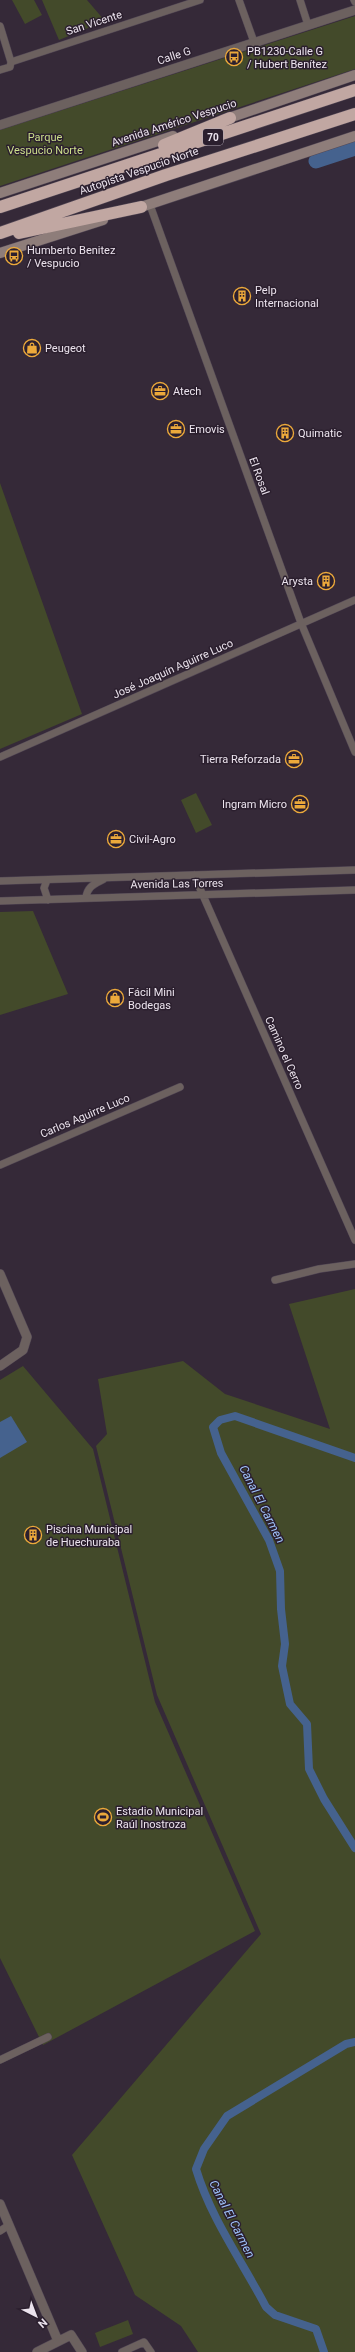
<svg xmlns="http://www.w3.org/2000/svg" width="355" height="2352" font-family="Roboto,sans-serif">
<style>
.green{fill:#434a2a}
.water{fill:#45628e}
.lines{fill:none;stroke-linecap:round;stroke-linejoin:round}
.canal{stroke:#45628e;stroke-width:8}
.river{stroke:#45628e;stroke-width:15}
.minor-casing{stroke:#524755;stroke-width:8}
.tertiary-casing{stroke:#524755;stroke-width:10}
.secondary-casing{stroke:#524755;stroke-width:11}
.motorway-casing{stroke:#524755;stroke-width:13}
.minor{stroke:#6c615f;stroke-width:7}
.tertiary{stroke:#6c615f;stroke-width:9}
.secondary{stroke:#8e7d7a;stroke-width:10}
.motorway{stroke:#c1a7a2;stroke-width:12}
.labels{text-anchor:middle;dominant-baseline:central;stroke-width:3;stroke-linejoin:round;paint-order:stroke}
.shield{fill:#2b1f2e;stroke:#b1a8b4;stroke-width:1}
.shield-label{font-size:10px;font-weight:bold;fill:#ebe3ed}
.street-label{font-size:11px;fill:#ebe3ed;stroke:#2b1f2e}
.poi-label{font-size:11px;fill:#ebe3ed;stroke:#2b1f2e;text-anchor:start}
.park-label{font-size:11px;fill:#ccdf8b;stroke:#2b1f2e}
.water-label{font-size:12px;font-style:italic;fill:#9ec2fa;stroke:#2b1f2e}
</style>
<rect width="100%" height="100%" fill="#352938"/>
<path class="green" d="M12,0H34L42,15L25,24Z
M42,0H87L105,21L59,40Z
M355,16V69L0,186V130Z
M0,483L82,714L0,749Z
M196,793L212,825L196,833L181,800Z
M33,911L68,994L0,1015V912Z
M355,1289V2352H198L181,2326L135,2295L72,2155L261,1934L157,1695L96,1446L107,1434L98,1379L183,1361L225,1394L330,1429L289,1304Z
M23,1366L93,1449L155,1702L255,1931L43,2045L0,1958V1380Z
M128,2320L133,2334L100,2347L95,2333Z"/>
<path class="water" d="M11,1416L27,1442L0,1458V1422Z"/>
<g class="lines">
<path class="canal" d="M355,1458L235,1416L220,1420L213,1427L221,1453L269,1540L280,1571L281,1609L285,1644L282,1666L290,1704L307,1724L309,1769L324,1799L355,1848
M324,2352L316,2329L275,2315L266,2307C242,2261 211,2219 196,2169L204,2149L227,2116L346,2044L355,2042"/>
<path class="river" d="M316,161L355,148"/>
<g class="minor-casing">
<path id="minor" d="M239,0L254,42
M300,0L308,25
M354,0L355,2
M0,26L11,62
M11,62L200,0
M0,70L10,67L11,62
M150,205L301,623L355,752
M0,757L355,600
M194,875L355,1240
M47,880L44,888L48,900
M0,881L355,870
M86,898C87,886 95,884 104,879
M0,901L355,890
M0,1165L180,1087
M275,1280L319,1269L355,1264
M0,2060L48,2037
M0,2231L9,2225
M122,2352L144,2342L151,2352"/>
</g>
<g class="tertiary-casing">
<path id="tertiary" d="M0,125L355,10
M0,1274L27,1337L23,1350L0,1366
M0,2204L58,2341
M37,2352L71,2335L82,2352"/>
</g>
<g class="secondary-casing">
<path id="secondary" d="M223,120L355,75
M0,193L173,136
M135,209L355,136
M0,253L103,220"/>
</g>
<g class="motorway-casing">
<path id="motorway" d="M164,145L230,118
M0,207L355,90
M0,233L166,175L355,114
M19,233L141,207"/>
</g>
<use href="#minor" class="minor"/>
<use href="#tertiary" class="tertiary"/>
<use href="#secondary" class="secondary"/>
<use href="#motorway" class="motorway"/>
</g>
<defs>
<g id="bus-ring" transform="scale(0.9)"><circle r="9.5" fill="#2b1f2e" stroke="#eca93b" stroke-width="1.5"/><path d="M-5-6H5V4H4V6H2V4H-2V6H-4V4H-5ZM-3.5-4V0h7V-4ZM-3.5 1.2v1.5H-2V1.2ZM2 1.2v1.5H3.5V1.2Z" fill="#eca93b"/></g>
<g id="building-ring" transform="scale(0.9)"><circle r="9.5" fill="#2b1f2e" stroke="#eca93b" stroke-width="1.5"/><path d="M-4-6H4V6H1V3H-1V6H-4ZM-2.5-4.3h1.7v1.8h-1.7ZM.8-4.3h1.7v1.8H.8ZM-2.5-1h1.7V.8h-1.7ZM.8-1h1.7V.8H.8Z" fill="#eca93b"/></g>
<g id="shop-ring" transform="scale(0.9)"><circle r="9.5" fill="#2b1f2e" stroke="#eca93b" stroke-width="1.5"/><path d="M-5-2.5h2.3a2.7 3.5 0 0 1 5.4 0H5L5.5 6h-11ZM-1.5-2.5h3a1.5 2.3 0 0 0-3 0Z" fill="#eca93b"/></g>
<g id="office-ring" transform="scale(0.9)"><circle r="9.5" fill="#2b1f2e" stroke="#eca93b" stroke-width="1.5"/><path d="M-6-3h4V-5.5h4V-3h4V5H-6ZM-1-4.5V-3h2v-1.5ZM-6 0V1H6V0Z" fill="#eca93b"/></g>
<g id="stadium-ring" transform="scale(0.9)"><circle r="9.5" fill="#2b1f2e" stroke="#eca93b" stroke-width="1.5"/><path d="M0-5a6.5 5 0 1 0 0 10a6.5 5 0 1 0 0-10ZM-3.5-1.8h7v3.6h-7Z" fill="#eca93b"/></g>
</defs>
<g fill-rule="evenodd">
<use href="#bus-ring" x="234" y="57"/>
<use href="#bus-ring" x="14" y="256"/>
<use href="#building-ring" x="242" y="296"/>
<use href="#shop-ring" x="32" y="348"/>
<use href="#office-ring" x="160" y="391"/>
<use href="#office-ring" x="176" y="429"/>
<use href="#building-ring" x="285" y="433"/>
<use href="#building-ring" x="326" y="581"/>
<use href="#office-ring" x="294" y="759"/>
<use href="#office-ring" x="300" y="804"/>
<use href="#office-ring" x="116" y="839"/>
<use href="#shop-ring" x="115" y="998"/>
<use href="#building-ring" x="33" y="1535"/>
<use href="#stadium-ring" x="103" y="1817"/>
</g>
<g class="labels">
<rect class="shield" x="203" y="129" width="20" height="16" rx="3"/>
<g class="shield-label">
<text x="213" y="137">70</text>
</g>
<g class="street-label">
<text transform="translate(94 23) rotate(-18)">San Vicente</text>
<text transform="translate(174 56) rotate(-18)">Calle G</text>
<text transform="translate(174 123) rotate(-18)">Avenida Américo Vespucio</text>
<text transform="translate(139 171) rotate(-19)">Autopista Vespucio Norte</text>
<text transform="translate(259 476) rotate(70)">El Rosal</text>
<text transform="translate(173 669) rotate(-24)">José Joaquín Aguirre Luco</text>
<text transform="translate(177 884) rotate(-1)">Avenida Las Torres</text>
<text transform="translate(284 1053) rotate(66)">Camino el Cerro</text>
<text transform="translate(85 1116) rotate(-23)">Carlos Aguirre Luco</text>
</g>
<g class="poi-label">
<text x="247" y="51">PB1230-Calle G<tspan x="247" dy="13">/ Hubert Benítez</tspan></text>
<text x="27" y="250">Humberto Benitez<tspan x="27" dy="13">/ Vespucio</tspan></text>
<text x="255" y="290">Pelp<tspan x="255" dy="13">Internacional</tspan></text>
<text x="45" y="348">Peugeot</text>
<text x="173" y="391">Atech</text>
<text x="189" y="429">Emovis</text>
<text x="298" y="433">Quimatic</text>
<text x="313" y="581" text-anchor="end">Arysta</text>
<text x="281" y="759" text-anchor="end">Tierra Reforzada</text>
<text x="287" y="804" text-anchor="end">Ingram Micro</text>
<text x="129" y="839">Civil-Agro</text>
<text x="128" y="992">Fácil Mini<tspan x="128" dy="13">Bodegas</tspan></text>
<text x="46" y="1529">Piscina Municipal<tspan x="46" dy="13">de Huechuraba</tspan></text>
<text x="116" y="1811">Estadio Municipal<tspan x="116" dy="13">Raúl Inostroza</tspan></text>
</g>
<g class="park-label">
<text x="45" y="137">Parque<tspan x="45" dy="13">Vespucio Norte</tspan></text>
</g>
<g class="water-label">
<text transform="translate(262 1504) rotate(63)">Canal El Carmen</text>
<text transform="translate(232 2219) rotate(63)">Canal El Carmen</text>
</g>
</g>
<g transform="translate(36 2316) rotate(138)" stroke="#2b1f2e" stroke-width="3" paint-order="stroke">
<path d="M0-3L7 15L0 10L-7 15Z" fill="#ebe3ed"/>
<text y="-6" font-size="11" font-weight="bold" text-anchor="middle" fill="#ebe3ed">N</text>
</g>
</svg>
